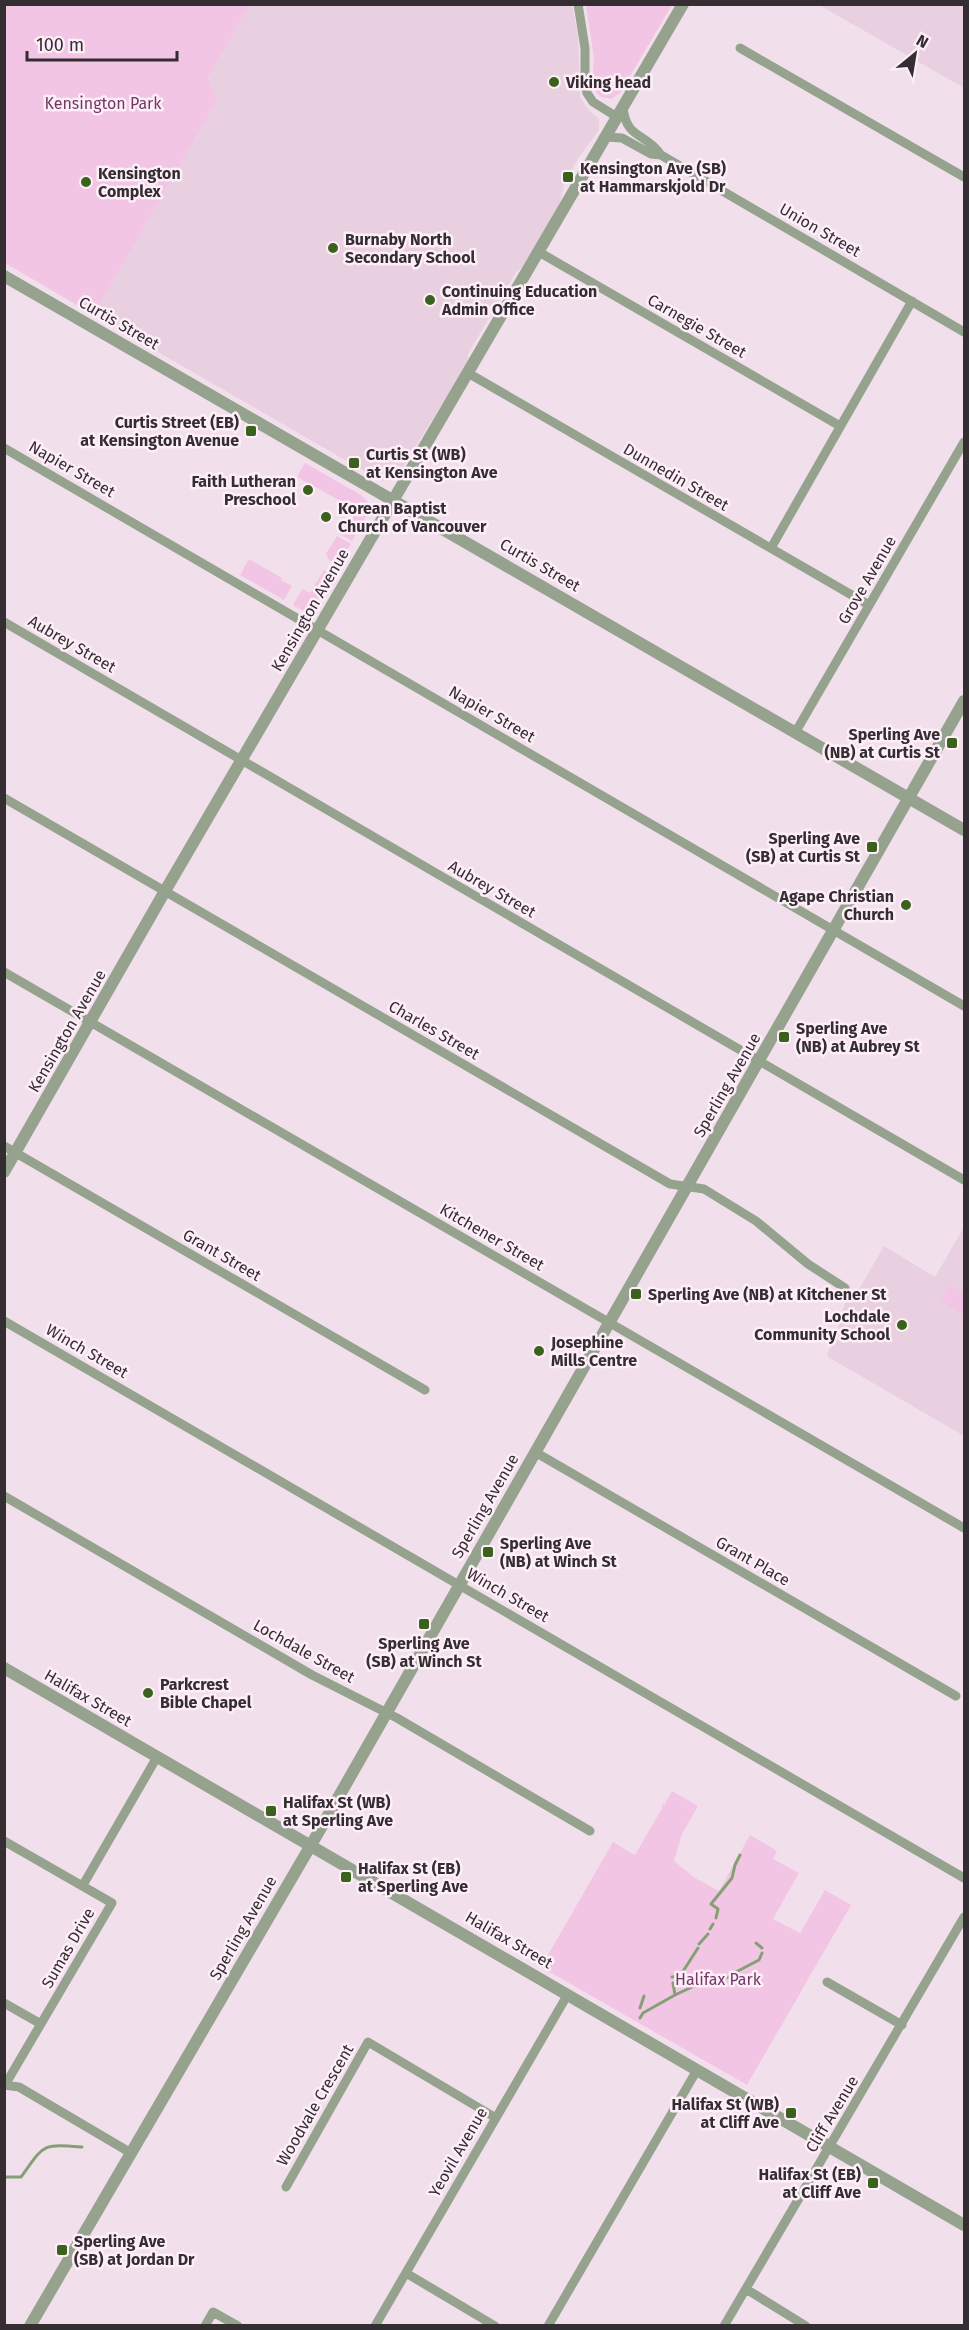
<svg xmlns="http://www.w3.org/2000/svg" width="969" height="2330" font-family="'Fira Sans',sans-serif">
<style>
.built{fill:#e9d0e0}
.green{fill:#f3c5e4}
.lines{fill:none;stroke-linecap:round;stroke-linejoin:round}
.stream{stroke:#85a075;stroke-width:3}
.minor{stroke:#95a28e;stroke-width:9}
.tertiary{stroke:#95a28e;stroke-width:12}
.poi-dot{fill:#3a621d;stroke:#fdeef8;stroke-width:2}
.labels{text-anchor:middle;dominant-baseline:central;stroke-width:5;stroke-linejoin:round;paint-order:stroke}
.poi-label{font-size:16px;font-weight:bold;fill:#342d32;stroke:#fdeef8;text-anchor:start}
.park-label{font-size:16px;fill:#723863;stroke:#fdeef8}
.street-label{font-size:16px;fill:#342d32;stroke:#fdeef8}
</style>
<rect width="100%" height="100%" fill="#f2dfec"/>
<path class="built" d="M250,5H572L578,35L580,97L587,108L599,119V130L579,157L564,184L560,202L545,229L523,266L516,272L468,354V360L455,383L400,472L392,480L384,481L378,479L94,315L217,101L208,78Z
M819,5H964V88Z
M964,1227V1436L828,1357L827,1353L835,1340L845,1302L855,1296L884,1246L935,1277Z"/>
<path class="green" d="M4,5H250L208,78L217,101L94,315L5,263Z
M586,5H672L620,93L611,99L601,97L596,92L592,84L594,58Z
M305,463L361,495L368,502L370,509L352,541L338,533L343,525L347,527L357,510L297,477Z
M337,536L351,544L338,565L329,560L326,554Z
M249,559L282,578L281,580L292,586L284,600L240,575Z
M324,570L332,575L309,614L293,605L302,589L310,593Z
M950,1285L964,1293V1316L941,1301Z
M672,1791L698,1806L682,1834L674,1861L695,1878L719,1891L750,1835L777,1851L773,1859L799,1873L773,1919L800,1933L825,1890L851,1905L747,2085L541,1967L613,1842L635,1855L662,1808V1804L664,1805Z"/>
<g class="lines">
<path class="stream" d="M716,1918L718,1909L711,1904L732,1878L735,1865L740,1855
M710,1929L713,1924
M756,1943L762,1948
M699,1944L708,1934
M734,1973L759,1960L762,1953
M672,1977L680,1976L698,1948
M675,1995L709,1979L730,1977
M640,2008L644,1996
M640,2018L643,2013L675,1995L673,1983
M4,2177H21C45,2144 41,2144 82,2147"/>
<path class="minor" d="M578,4L585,48V85L587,93L593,102L617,117
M740,48L964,177
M623,107C626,140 646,132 661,155L964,332
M605,137L622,138L651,154L661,155
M539,252L840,426
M468,373L869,605
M4,448L964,1006
M771,548L912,301
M4,622L964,1180
M795,733L964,442
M4,798L670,1184L704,1189L756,1221L808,1264L845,1288
M4,972L964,1528
M4,1146L425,1390
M4,1321L964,1878
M535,1452L956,1696
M4,1496L312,1675L397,1718L590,1831
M4,1841L112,1903L5,2085
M83,1885L157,1757
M827,1982L902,2025
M4,2003L41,2024
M4,2085L19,2087L131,2153
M286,2187L368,2042L496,2118
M406,2273L495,2326
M746,2289L806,2326
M205,2326L213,2312L238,2326
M375,2326L568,1994
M548,2326L697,2070
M724,2326L964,1917"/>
<path class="tertiary" d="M4,276L964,830
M4,1172L165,891L683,4
M4,1668L964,2225
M30,2326L318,1833L964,701"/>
</g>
<g class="poi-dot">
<circle cx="554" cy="82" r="6"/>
<rect x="562" y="171" width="12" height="12" rx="3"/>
<circle cx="86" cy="182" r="6"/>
<circle cx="333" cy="248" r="6"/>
<circle cx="430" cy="300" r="6"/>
<rect x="245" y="425" width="12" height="12" rx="3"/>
<rect x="348" y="457" width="12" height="12" rx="3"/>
<circle cx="308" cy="490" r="6"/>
<circle cx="326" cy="517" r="6"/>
<rect x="946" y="737" width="12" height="12" rx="3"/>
<rect x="866" y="841" width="12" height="12" rx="3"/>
<circle cx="906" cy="905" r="6"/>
<rect x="778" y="1031" width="12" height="12" rx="3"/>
<rect x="630" y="1288" width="12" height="12" rx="3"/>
<circle cx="902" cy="1325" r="6"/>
<circle cx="539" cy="1351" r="6"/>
<rect x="482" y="1546" width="12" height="12" rx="3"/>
<rect x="418" y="1618" width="12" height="12" rx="3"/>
<circle cx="148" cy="1693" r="6"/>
<rect x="265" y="1805" width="12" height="12" rx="3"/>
<rect x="340" y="1871" width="12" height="12" rx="3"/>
<rect x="785" y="2107" width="12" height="12" rx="3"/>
<rect x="867" y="2177" width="12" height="12" rx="3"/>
<rect x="56" y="2244" width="12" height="12" rx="3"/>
</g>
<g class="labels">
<g class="poi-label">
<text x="566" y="82">Viking head</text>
<text x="580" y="168">Kensington Ave (SB)<tspan x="580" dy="18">at Hammarskjold Dr</tspan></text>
<text x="98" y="173">Kensington<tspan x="98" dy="18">Complex</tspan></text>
<text x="345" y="239">Burnaby North<tspan x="345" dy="18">Secondary School</tspan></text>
<text x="442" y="291">Continuing Education<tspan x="442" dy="18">Admin Office</tspan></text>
<text x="239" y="422" text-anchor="end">Curtis Street (EB)<tspan x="239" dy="18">at Kensington Avenue</tspan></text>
<text x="366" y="454">Curtis St (WB)<tspan x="366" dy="18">at Kensington Ave</tspan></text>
<text x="296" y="481" text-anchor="end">Faith Lutheran<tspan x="296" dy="18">Preschool</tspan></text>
<text x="338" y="508">Korean Baptist<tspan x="338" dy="18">Church of Vancouver</tspan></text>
<text x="940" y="734" text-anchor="end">Sperling Ave<tspan x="940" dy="18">(NB) at Curtis St</tspan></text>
<text x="860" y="838" text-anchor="end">Sperling Ave<tspan x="860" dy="18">(SB) at Curtis St</tspan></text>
<text x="894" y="896" text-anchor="end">Agape Christian<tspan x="894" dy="18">Church</tspan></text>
<text x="796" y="1028">Sperling Ave<tspan x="796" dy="18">(NB) at Aubrey St</tspan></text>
<text x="648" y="1294">Sperling Ave (NB) at Kitchener St</text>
<text x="890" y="1316" text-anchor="end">Lochdale<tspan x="890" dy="18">Community School</tspan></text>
<text x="551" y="1342">Josephine<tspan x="551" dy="18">Mills Centre</tspan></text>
<text x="500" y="1543">Sperling Ave<tspan x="500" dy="18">(NB) at Winch St</tspan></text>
<text x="424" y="1643" text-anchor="middle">Sperling Ave<tspan x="424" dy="18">(SB) at Winch St</tspan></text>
<text x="160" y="1684">Parkcrest<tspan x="160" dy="18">Bible Chapel</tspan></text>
<text x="283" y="1802">Halifax St (WB)<tspan x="283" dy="18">at Sperling Ave</tspan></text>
<text x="358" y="1868">Halifax St (EB)<tspan x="358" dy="18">at Sperling Ave</tspan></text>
<text x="779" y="2104" text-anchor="end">Halifax St (WB)<tspan x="779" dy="18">at Cliff Ave</tspan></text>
<text x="861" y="2174" text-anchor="end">Halifax St (EB)<tspan x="861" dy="18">at Cliff Ave</tspan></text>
<text x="74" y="2241">Sperling Ave<tspan x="74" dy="18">(SB) at Jordan Dr</tspan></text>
</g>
<g class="park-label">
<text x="103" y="103">Kensington Park</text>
<text x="718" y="1979">Halifax Park</text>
</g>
<g class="street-label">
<text transform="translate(820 230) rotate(30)">Union Street</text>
<text transform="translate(119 323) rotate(30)">Curtis Street</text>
<text transform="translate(697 326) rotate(30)">Carnegie Street</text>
<text transform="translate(72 469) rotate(30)">Napier Street</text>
<text transform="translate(676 477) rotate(30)">Dunnedin Street</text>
<text transform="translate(540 565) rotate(30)">Curtis Street</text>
<text transform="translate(867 580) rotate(-60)">Grove Avenue</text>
<text transform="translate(310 610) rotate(-60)">Kensington Avenue</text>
<text transform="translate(72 644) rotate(30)">Aubrey Street</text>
<text transform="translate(492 714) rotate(30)">Napier Street</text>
<text transform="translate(492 889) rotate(30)">Aubrey Street</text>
<text transform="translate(434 1030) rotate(30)">Charles Street</text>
<text transform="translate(67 1031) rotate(-60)">Kensington Avenue</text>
<text transform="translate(727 1085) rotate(-60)">Sperling Avenue</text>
<text transform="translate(492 1237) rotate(30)">Kitchener Street</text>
<text transform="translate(222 1255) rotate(30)">Grant Street</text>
<text transform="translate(87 1351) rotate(30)">Winch Street</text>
<text transform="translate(485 1506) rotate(-60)">Sperling Avenue</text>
<text transform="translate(753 1561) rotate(30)">Grant Place</text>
<text transform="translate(508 1595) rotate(30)">Winch Street</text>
<text transform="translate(304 1651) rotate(29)">Lochdale Street</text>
<text transform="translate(88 1698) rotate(30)">Halifax Street</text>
<text transform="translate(243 1928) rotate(-60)">Sperling Avenue</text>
<text transform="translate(509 1940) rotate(30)">Halifax Street</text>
<text transform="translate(68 1948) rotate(-60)">Sumas Drive</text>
<text transform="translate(315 2105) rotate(-60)">Woodvale Crescent</text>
<text transform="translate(832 2114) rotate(-59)">Cliff Avenue</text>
<text transform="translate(458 2152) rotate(-60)">Yeovil Avenue</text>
</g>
</g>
<rect width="969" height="2330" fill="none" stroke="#342d32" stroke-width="12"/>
<g transform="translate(915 54) rotate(30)" stroke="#fdeef8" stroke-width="4.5" paint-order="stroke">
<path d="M0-4.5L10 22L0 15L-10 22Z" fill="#342d32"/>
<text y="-9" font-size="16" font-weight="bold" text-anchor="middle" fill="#342d32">N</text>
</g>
<path d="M27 51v9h150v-9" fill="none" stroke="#342d32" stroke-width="3"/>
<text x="36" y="51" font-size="18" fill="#342d32" stroke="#fdeef8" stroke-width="4.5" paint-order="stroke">100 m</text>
</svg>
